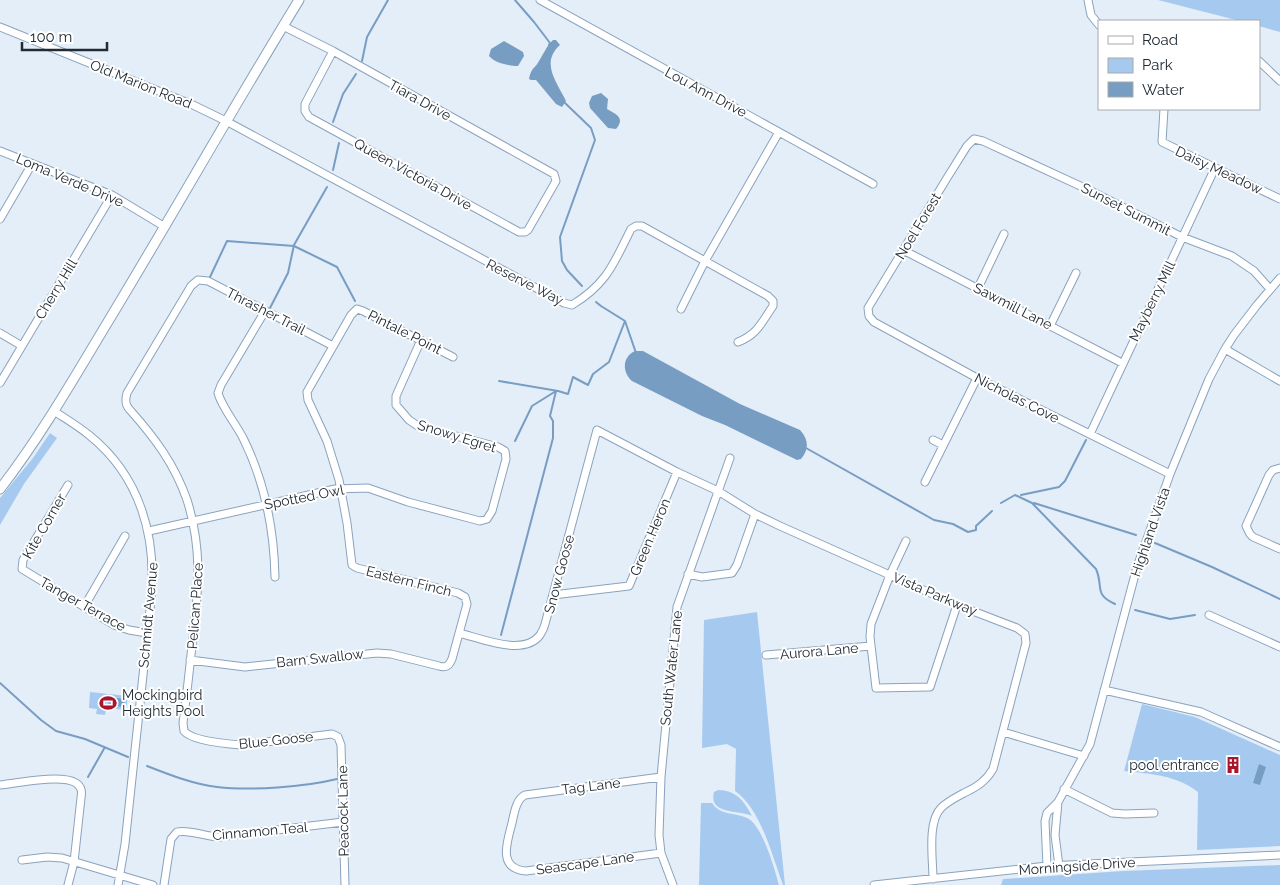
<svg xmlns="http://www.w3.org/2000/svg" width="1280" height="885" font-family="Raleway,sans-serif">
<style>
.green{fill:#a6caef}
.water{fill:#789dc3}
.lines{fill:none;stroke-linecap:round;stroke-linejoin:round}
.stream{stroke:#789dc3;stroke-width:2}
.minor-casing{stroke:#8aa3bc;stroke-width:9}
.major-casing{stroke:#8aa3bc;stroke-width:11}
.minor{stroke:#fff;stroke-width:7}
.major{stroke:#fff;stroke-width:9}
.labels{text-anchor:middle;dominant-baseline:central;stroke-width:4;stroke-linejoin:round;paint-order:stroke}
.street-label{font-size:14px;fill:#212b35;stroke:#fff}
.poi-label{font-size:14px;fill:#212b35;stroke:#fff;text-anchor:start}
</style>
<rect width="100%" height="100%" fill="#e4eef9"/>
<path class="green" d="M1158,0H1280V32L1259,26V21H1240Z
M50,433L57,438L24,484L0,525V498L33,458Z
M757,612L785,885H783C772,856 761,809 735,791L736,749L727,744L702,748L704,620Z
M90,692L128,696L126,710L106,708L105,715L96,714L97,709L89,708Z
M1142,704L1195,717L1280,755V846L1197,850L1198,792C1176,775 1151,774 1124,771Z
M718,790C736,790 745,802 752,816C739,810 708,815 714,792Z
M701,803H712C721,816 734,812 747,818C762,824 775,870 779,885H699Z
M1280,865V885H1001L1003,879L1123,871Z"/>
<path class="water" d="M553,40H556L560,45C540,63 557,82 566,101L562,107L556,104L536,80H531L529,79C532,66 534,70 539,61C544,53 546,47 553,40Z
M504,41L523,52L524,56L518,66C509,66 495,63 489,56L491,49Z
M601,93L608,99L607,109C615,114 626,117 616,129L608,128L590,108L589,103L592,96Z
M635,351H643L740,404L800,430C809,440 809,449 801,459L797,460L725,425L702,416L632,381C622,372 622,357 635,351Z
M109,697L125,699L124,707L108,705Z
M1259,764L1266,767L1260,785L1253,783Z"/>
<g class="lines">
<path class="stream" d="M515,0L534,22L550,43L549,45
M362,61L367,37L388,0
M564,102L591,128L595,140L560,237L562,261L567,270L582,286
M333,122L343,94L356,74
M333,170L339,143
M210,277L227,241L294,246L337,267L355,301
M270,308L288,273L294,245L327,187
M625,321L636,353
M499,381L558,391L568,394L573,377L588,385L593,374L609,362L625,321L601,306L596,302
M515,441L532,406L556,391
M806,448L934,520L953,524L968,532L976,530V526L992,511
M1021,495L1059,487L1065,481L1086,440
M1001,503L1015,495L1032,503L1096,569C1104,587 1093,594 1115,604
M1034,503L1136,535
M1155,543L1212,567L1280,599
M1135,610L1170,619L1195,615
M501,635L553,438V421L550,416L556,391
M0,683L41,720L56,731L85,739L128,757
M147,766C170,775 193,784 217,787C251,791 304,787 337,779
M88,777L105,747"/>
<g class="minor-casing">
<path id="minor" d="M540,0L873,184
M1088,0L1091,15L1099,25
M283,26L333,51L554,174L556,181L528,230L525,232H519L309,117L305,111V104L333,51
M0,27L193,105L226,121L564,303L572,305C607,284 614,263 631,229L636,226H642L768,296L773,301V306C761,323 758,334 738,342
M1259,61L1280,81
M1164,109L1162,142L1280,199
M0,151L112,195L165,227
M0,219L32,164
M903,250L1122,363
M978,288L1004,234
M681,309L705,261L779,132
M265,311L221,385L218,393C222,408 237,425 244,440C265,483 274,529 275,577
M1050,326L1076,273
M0,333L22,346
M333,346L208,281L198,280L191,286L127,393C125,400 125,405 130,410C155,438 175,465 187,500C202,547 199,587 193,636C190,665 187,694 183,723L184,731C192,741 228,744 242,745L332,734L338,737L341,745L345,885
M1225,349L1280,381
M0,383L112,195
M54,411C66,419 78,426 89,435C140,476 157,536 151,600L125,844L118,885
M1090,434L1215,168
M933,440L943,445
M1280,468L1273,470L1269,475L1246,526L1250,534L1253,537L1280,549
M1170,474L977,378L874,322L869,316L868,308L947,178L967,146L974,139L983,141L1089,190L1182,237L1232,256L1254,271L1270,289
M925,482L977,378
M68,485L23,560L22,569L114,625L129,630L147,633
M149,531L335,489L368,488L408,502L480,521L487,519L492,511L506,459L505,451L498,447L418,426L409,420L396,405V396L421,340
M906,541L890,575L871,624L870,637L876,688L930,687L957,605
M688,574L702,577L732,573L737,565L755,514
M553,595L629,586L677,472
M84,607L125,536
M1209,615L1280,647
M459,633C480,638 524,657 540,635C542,632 544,628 545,624L597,430L677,472L718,491L755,514L780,526L957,605L1017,628L1025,634L1026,643L993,769C986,781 977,787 964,793C957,797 948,801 941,808C927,822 933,860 933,879
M766,655L871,646
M190,660L245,667L377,653L391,654L439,666C446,668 449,666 452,659L467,604L465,597L458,593L357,568L352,565L347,523L339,480L327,441L308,400L307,392L351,315L357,309L363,311L453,357
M1104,690L1201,712L1280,747
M1003,732L1084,756
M661,777L525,795C515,800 514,816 511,827C506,845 499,869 526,871L661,853
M0,785C18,783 61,774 76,783C82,787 82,792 81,798L74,862L68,885
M1064,789L1112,813L1125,814L1154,813
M22,860L47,857L62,858L153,885
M1047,866L1045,821L1047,813L1058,802
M1059,866L1055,835L1058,802L1090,744L1137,567L1170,474L1209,379L1225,349L1234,335L1257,305L1280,278
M164,885L171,839L177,832C189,829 206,837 219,837L343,822
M673,885L661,853L659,835L661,777L677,607L730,458
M874,885L1047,866L1280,855"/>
</g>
<g class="major-casing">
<path id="major" d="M0,489C41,436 74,378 109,320C173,214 234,106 299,0"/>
</g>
<use href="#minor" class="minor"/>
<use href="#major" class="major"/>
</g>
<defs>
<g id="stadium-bare" transform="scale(1.35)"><path d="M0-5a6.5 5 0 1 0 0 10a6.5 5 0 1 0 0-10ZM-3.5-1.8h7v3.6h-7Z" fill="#aa142c" stroke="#fff" stroke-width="2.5" paint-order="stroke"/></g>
<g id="building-bare" transform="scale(1.35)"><path d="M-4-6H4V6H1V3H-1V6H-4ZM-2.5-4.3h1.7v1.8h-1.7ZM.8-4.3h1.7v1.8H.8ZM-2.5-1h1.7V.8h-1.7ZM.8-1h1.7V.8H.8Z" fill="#aa142c" stroke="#fff" stroke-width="2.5" paint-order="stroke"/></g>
</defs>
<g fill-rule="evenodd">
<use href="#stadium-bare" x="108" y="703"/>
<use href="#building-bare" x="1233" y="765"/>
</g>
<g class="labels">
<g class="street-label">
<text transform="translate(141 84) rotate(22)">Old Marion Road</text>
<text transform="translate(706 92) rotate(28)">Lou Ann Drive</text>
<text transform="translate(420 100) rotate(29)">Tiara Drive</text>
<text transform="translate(1219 170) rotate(25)">Daisy Meadow</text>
<text transform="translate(413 174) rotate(29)">Queen Victoria Drive</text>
<text transform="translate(70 180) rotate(23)">Loma Verde Drive</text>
<text transform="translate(1126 209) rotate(27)">Sunset Summit</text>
<text transform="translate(918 226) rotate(-59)">Noel Forest</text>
<text transform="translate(525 282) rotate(27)">Reserve Way</text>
<text transform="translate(56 289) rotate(-59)">Cherry Hill</text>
<text transform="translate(1152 301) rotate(-64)">Mayberry Mill</text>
<text transform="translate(1013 306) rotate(27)">Sawmill Lane</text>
<text transform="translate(266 311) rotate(27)">Thrasher Trail</text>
<text transform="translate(405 332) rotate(27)">Pintale Point</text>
<text transform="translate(1017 398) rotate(27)">Nicholas Cove</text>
<text transform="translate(457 436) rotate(17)">Snowy Egret</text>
<text transform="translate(304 497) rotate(-11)">Spotted Owl</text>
<text transform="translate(44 526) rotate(-60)">Kite Corner</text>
<text transform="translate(1150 532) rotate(-71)">Highland Vista</text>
<text transform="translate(650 537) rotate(-67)">Green Heron</text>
<text transform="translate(559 574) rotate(-75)">Snow Goose</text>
<text transform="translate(409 581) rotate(14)">Eastern Finch</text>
<text transform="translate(935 594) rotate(23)">Vista Parkway</text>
<text transform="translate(83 604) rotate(29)">Tanger Terrace</text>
<text transform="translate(195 606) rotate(-86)">Pelican Place</text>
<text transform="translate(148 615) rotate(-85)">Schmidt Avenue</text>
<text transform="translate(819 651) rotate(-5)">Aurora Lane</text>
<text transform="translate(320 658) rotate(-6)">Barn Swallow</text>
<text transform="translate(671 668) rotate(-84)">South Water Lane</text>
<text transform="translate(276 740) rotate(-6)">Blue Goose</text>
<text transform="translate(591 786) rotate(-7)">Tag Lane</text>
<text transform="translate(343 811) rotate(-91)">Peacock Lane</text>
<text transform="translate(260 831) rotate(-5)">Cinnamon Teal</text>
<text transform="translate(585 863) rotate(-8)">Seascape Lane</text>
<text transform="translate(1077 866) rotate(-4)">Morningside Drive</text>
</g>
<g class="poi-label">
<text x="122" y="695">Mockingbird<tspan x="122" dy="16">Heights Pool</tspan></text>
<text x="1219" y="765" text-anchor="end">pool entrance</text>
</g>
</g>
<rect x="1098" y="20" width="162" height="90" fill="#ffffff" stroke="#a6aaae"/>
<rect x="1108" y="36" width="25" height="8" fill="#ffffff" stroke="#a6aaae"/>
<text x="1142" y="45" font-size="15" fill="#212b35">Road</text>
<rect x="1108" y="58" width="25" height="15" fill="#a6caef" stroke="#a6aaae"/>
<text x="1142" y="70" font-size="15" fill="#212b35">Park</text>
<rect x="1108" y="82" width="25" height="15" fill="#789dc3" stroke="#a6aaae"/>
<text x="1142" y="95" font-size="15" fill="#212b35">Water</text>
<path d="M22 42v8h85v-8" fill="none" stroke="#212b35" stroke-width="2.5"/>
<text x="30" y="42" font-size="15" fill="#212b35" stroke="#ffffff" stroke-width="4" paint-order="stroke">100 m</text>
</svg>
